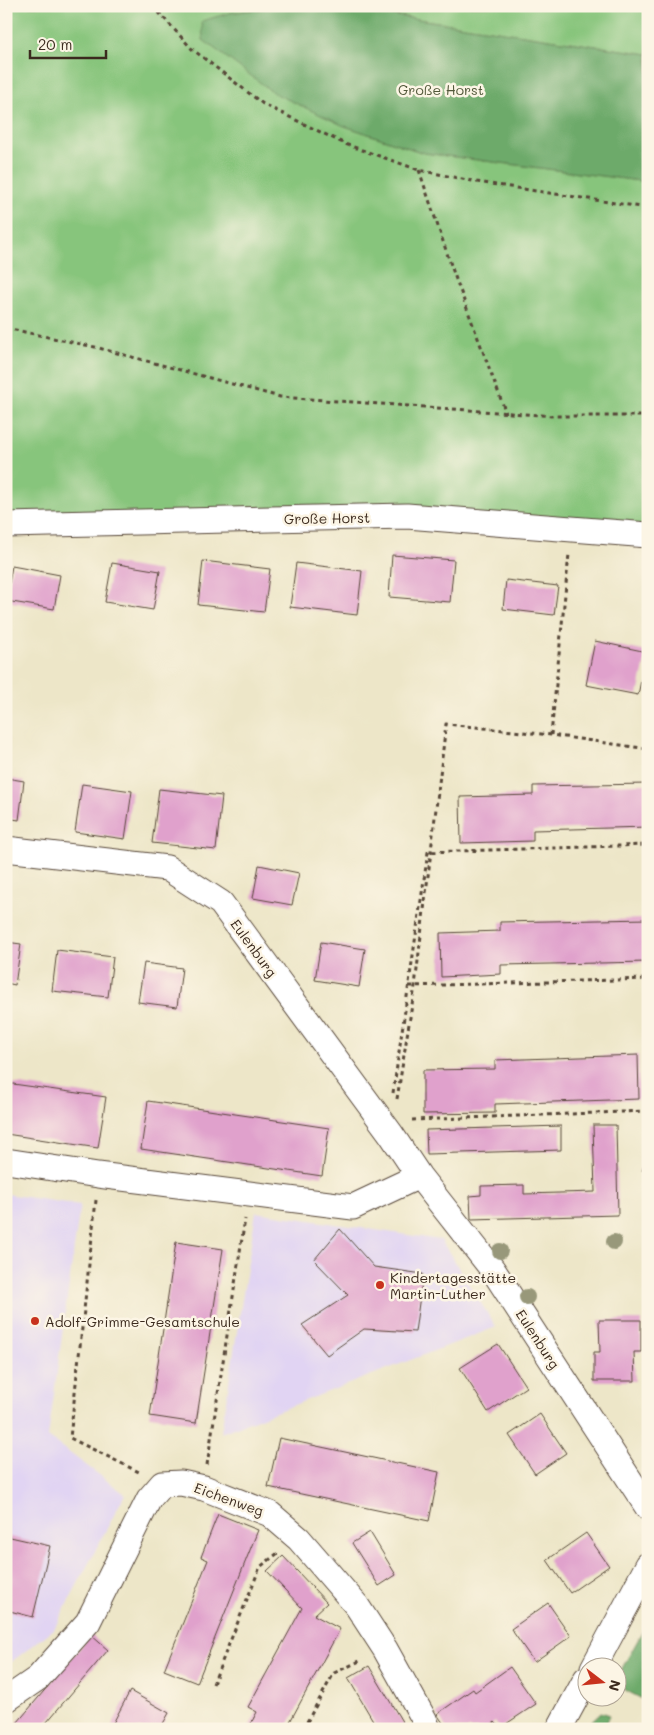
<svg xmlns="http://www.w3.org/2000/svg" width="654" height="1735" font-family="Mali,sans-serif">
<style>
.built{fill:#e1d4f3}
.green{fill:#87c57b;stroke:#61784c}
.forest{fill:#6daa6b;stroke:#546a44}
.building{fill:#e0a1cc}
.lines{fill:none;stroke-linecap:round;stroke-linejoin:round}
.street-casing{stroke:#564638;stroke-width:27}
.path{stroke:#564638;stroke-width:3;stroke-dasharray:4 4;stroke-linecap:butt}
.street{stroke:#fff;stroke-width:25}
.tree{fill:#98987a}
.poi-dot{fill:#c8321e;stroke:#fcf5e5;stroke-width:2}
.labels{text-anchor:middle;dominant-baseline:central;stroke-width:5;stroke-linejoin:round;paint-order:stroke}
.park-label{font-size:14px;fill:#52583a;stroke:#fcf5e5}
.street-label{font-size:14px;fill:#3b2a1e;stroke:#fcf5e5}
.poi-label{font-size:14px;fill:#3b2a1e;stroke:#fcf5e5;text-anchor:start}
</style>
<rect width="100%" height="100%" fill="#fcf5e5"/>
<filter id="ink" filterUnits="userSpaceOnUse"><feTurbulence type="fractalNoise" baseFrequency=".02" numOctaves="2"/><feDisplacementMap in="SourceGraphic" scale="10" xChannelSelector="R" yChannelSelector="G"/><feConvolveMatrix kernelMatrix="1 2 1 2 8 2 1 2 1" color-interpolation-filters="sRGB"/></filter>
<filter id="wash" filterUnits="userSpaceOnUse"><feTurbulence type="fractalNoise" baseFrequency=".0096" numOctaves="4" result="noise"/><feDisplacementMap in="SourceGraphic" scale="20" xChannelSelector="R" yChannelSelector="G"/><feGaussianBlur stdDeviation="1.12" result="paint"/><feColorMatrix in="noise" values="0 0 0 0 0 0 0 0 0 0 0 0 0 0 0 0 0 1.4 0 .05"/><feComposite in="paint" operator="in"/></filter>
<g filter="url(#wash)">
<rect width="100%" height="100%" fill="#ede6c8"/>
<path class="built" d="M6,1194L80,1205L48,1437L125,1494L54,1629L6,1666Z
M256,1212L441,1240L496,1327L221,1433Z"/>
<path class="green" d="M6,6H283L229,13L342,125L424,153L648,182V535L407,516L6,525Z
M332,6H648V54Z"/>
<path class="forest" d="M283,6H332L648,54V182L424,153L342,125L274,93L203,40L202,21L229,13Z
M648,1622V1702L623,1689L617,1683L616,1679Z
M601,1712L610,1715L602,1729H583Z"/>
<g id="blocks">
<path class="building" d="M392,555L454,560L450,602L389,597Z
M203,561L270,569L264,612L198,605Z
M112,563L160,571L153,610L105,602Z
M296,563L362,571L357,615L290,607Z
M12,566L60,575L54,609L6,601Z
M506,580L558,586L554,615L503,609Z
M595,641L647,652L638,695L586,685Z
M6,778L24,781L19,820L6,818Z
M82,784L132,791L125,839L75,832Z
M648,784V827L533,830V841L461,843L460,797L533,795V786Z
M159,789L222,796L216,850L152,843Z
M259,865L299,873L292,905L253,898Z
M648,919V962L501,965V974L441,977L440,933L500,931V922Z
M6,942L21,944L15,985L6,983Z
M321,942L365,949L359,987L315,980Z
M57,950L113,957L108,997L52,991Z
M144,963L182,968L177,1007L138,1002Z
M638,1055L639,1099L495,1104V1113L423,1114V1070L495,1069V1060Z
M6,1083L106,1097L98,1148L6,1134Z
M148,1101L329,1128L322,1176L141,1149Z
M593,1125H616L618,1215L471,1219L470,1196L481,1195V1186L524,1185V1194L595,1192Z
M561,1126V1150L427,1154L426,1130Z
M340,1229L374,1267L423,1274L415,1332L364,1329L327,1355L302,1325L348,1295L314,1260Z
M176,1242L223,1249L196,1423L150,1416Z
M599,1320H641V1352H634L635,1381H594V1352H600Z
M498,1344L526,1387L488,1412L460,1368Z
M540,1414L566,1453L535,1474L509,1435Z
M279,1438L439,1472L429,1521L268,1487Z
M218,1514L258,1530L197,1683L164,1670L208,1560L201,1557Z
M370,1532L396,1575L379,1586L352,1543Z
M586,1533L609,1566L570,1593L547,1560Z
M6,1536L50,1546L33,1617L6,1610Z
M283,1556L327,1603L314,1615L340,1629L286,1729H248L257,1712L248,1707L302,1608L267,1571Z
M548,1603L571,1636L534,1662L511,1629Z
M91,1635L108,1650L41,1729H12Z
M369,1666L404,1725L398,1729H378L348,1678Z
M510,1667L536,1704L500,1728L495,1722L486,1729H447L437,1714L473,1689L475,1692Z
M130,1691L169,1713L160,1729H110Z"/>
</g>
</g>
<g filter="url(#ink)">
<use href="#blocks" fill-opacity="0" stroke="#564638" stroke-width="1"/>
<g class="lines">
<g class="street-casing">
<path id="street" d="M6,525L407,516L648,535
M6,849L167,868L221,903L391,1134L419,1176L493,1270L648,1508
M6,1161L98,1175L353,1207L419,1176
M593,1668L648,1565
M6,1700L38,1678L88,1622L149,1499L162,1484L181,1483L204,1488L270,1514L299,1539L357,1606L385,1649L424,1719L428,1729
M559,1729L586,1679"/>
</g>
<path class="path" d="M153,6L192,49L263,104L345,144L419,170L477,182L648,208
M419,170L454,274L506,413
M6,328L95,347L280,397L554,416H648
M551,735L569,554
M409,986L648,979
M393,1093L428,852L648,845
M397,1099L415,986L446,724L551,735L648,749
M412,1120L648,1111
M643,1171L648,1155
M96,1200L70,1438L139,1472
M207,1465L245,1219
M213,1684L260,1567L278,1553
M303,1729L334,1673L362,1660"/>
<use href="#street" class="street"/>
</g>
<g class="tree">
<circle cx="614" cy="1242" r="8"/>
<circle cx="500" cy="1251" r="8"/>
<circle cx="527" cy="1297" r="8"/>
</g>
</g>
<g class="poi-dot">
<circle cx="380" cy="1285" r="5"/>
<circle cx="35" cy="1321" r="5"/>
</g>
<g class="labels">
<g class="park-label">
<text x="441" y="89">Große Horst</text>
</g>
<g class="street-label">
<text transform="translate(327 518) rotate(-1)">Große Horst</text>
<text transform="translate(254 948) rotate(54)">Eulenburg</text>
<text transform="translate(538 1339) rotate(57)">Eulenburg</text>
<text transform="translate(229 1499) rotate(20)">Eichenweg</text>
</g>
<g class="poi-label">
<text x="390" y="1277">Kindertagesstätte<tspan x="390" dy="16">Martin-Luther</tspan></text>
<text x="45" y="1321">Adolf-Grimme-Gesamtschule</text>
</g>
</g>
<rect width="654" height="1735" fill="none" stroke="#fcf5e5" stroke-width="25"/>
<g transform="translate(602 1682) rotate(106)"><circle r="24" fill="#fcf5e5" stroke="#afa495"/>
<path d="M0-4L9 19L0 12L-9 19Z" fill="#c8321e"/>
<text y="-8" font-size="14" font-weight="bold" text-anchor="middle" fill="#3b2a1e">N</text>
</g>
<path d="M30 50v8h76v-8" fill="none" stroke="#3b2a1e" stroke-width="2.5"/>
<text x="38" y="50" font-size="15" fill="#3b2a1e" stroke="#fcf5e5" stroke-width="4" paint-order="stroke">20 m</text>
</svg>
